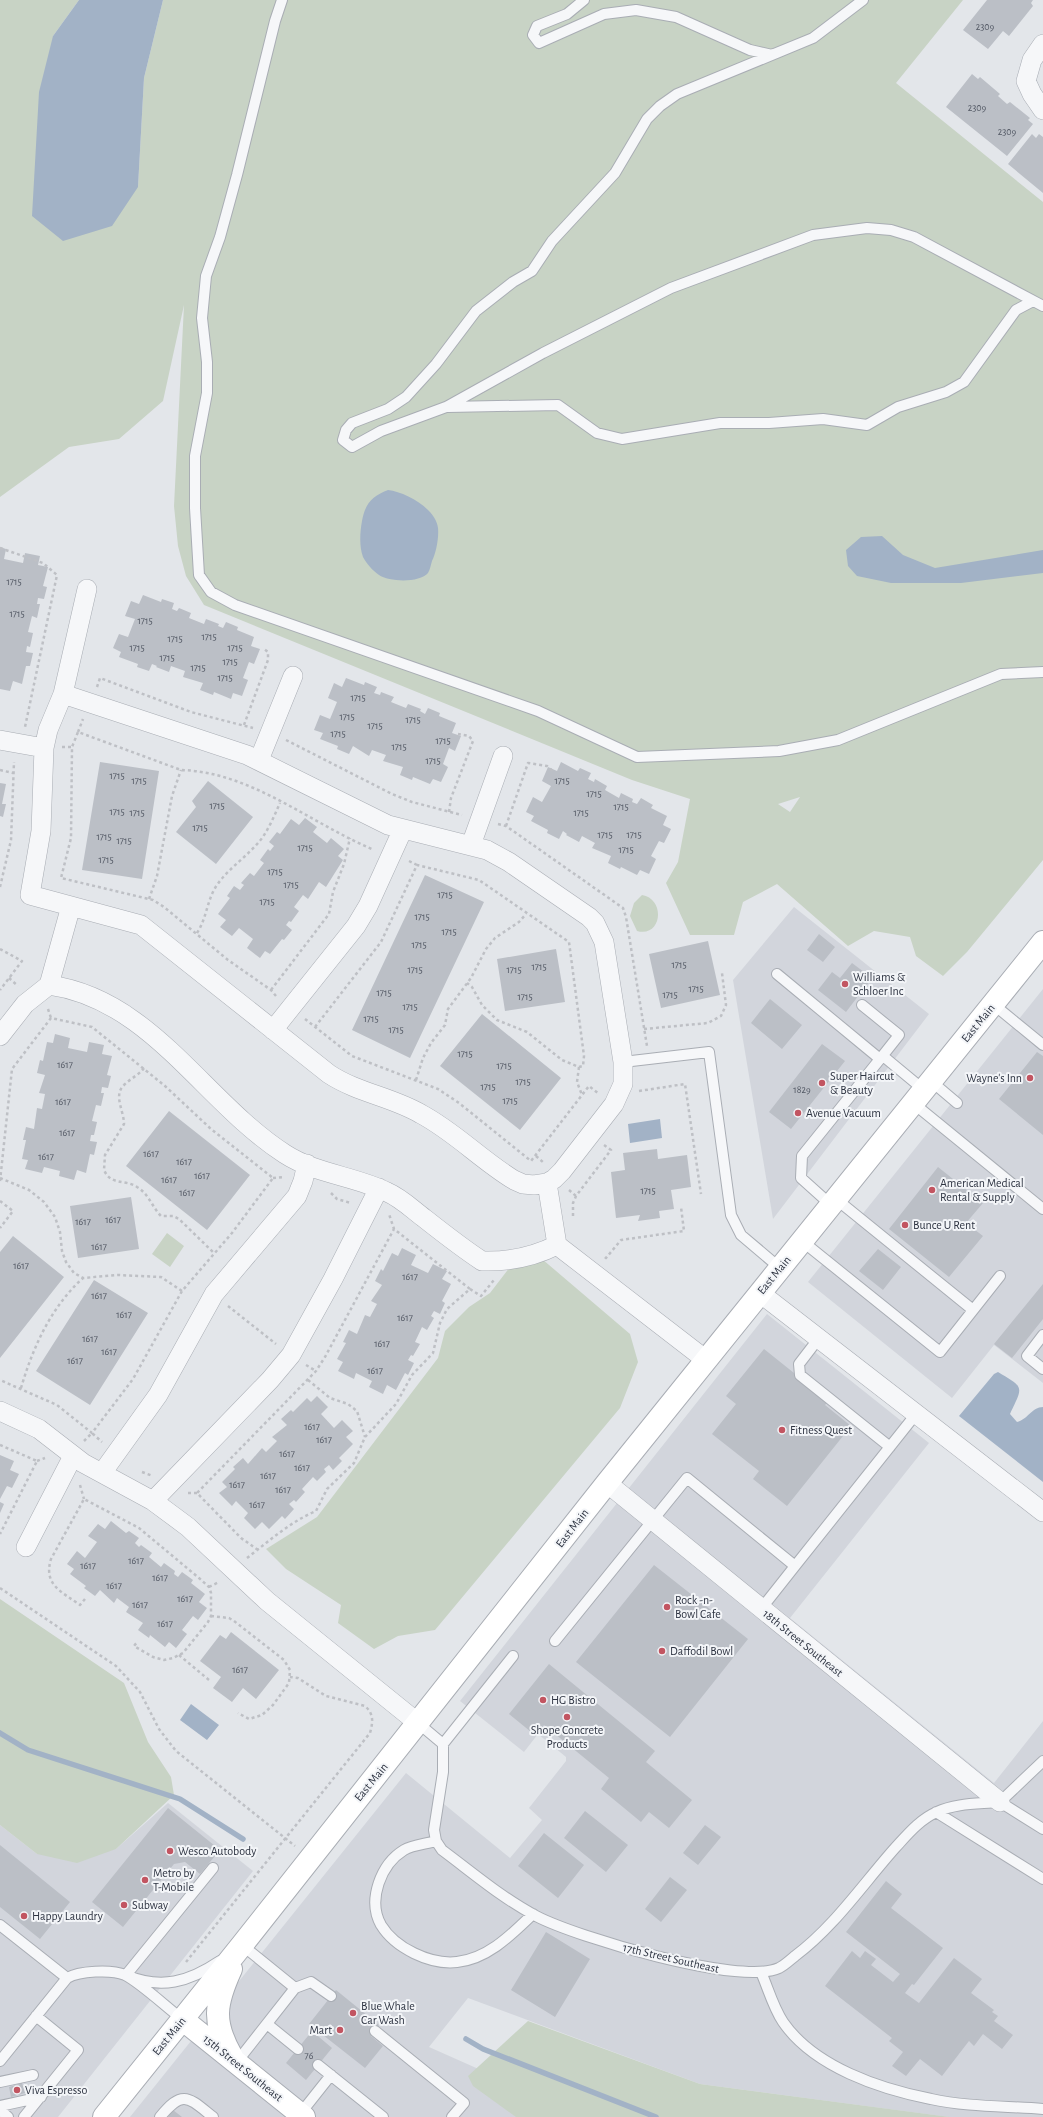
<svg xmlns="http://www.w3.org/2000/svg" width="1043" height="2117" font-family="'Alegreya Sans',sans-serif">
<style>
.built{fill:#d2d5dc}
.green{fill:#c8d3c5;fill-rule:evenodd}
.water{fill:#a2b2c6}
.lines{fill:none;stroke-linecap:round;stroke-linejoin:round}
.stream{stroke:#a2b2c6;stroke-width:5.5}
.building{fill:#bbbfc6}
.lane-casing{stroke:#a9adb4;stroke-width:12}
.street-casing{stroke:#a9adb4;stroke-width:20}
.secondary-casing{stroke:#a9adb4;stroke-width:24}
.path{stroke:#bec0c5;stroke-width:2.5;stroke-dasharray:3 3;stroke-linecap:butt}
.lane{stroke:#f6f7f9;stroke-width:10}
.street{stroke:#f6f7f9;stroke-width:19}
.secondary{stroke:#fff;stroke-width:22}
.poi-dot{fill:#c25561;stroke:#f3f5f8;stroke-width:1.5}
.labels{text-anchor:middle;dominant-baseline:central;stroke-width:4;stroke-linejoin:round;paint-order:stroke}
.number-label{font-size:10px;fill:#505662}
.poi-label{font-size:12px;fill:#2d3341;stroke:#f3f5f8;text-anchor:start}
.street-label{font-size:12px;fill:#2d3341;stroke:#f3f5f8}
</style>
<rect width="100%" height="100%" fill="#e3e6ea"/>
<path class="built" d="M794,907L929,1014L773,1219L733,980Z
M1043,989V1383L994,1345L952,1398L808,1282Z
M767,1314L929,1443L790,1618L994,1783L1043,1721V2117H949L700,2084L468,1998L429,2047L587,2117H130L406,1773L510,1858L542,1820L529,1808L566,1761V1757L538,1734L524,1752L460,1701Z
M168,1803L253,1871L58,2117H0V1825L37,1854L116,1849Z"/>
<path class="green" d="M0,0H79L53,36L138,187L144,78L163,0H963L896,83L1043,202V860L967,952L943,976L916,956L910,937L874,931L848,946L777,884L743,902L734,935H690L666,883L678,862L690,799L632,780L204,605L186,576L178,546L174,506L184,305L163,401L119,439L69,447L0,497ZM800,797L790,812L778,804Z
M642,895C666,899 662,938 637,931L630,916L634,903Z
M167,1233L184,1246L170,1267L152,1254Z
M542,1259L630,1334L638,1362L620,1408L435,1630L398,1636L374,1649L338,1623L341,1605L286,1569L266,1549L317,1517L438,1358L445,1331L469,1307L490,1293L510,1267Z
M0,1599L124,1683L148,1742L171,1777L174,1795L116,1849L77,1863L37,1854L0,1825Z
M528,2021L700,2084L950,2117H516L473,2086L468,2076Z"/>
<path class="water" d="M79,0H163L144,78L138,187L112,226L63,241L32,216L39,92L53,36Z
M388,490C406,492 436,509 438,528C439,538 436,553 432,561C431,564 430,570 428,573C420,583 389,582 379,575C373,571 366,563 363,557C359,546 360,532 362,521C365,504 372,496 388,490Z
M882,536L903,555L935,568L1043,550V573L961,583H891L857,576L848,566L846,550L861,537Z
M660,1119L662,1138L630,1143L628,1124Z
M998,1372C1025,1388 1023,1386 1010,1414L1017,1422C1027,1420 1032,1407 1043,1407V1482L959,1416L994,1374Z
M191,1704L219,1725L207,1740L180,1720Z"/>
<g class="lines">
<path class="stream" d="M0,1733L28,1750L180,1799L243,1839
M466,2039L483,2049L656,2117"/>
</g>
<path class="building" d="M987,0H1033L1031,3L1033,6L1009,36L1003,31L988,49L963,30Z
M972,74L978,79L980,77L1000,94L998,96L1007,104L1010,102L1030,118L1028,120L1033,124L1007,156L946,107Z
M1032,134L1036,138L1039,134L1043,137V193L1008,164Z
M0,547L6,549L4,559L23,563L25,553L40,556L38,565L48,567L43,586L47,587L44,599L38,598L37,604H40L37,618L32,616L28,632L33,633L30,647L27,646L26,652L33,653L30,666H26L22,684L13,681L10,691L0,689Z
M143,595L161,602L162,599L174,603L172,609L177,611L179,608L191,613L189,618L204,624L206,619L219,624L218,626L223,628L226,622L238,627L237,630L254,637L251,646L260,649L254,664L249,662L243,678L248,680L242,696L233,693L231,699L214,692L213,695L200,690L203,683L183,677L185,671L171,666L169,672L156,667L157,666L152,664L149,671L137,667L138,664L119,657L121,652L113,648L119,634L128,637L135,619L125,616L131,601L139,604Z
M346,678L364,685L365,682L377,687L374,693L380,695L381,692L394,697L391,702L406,708L408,704L421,709L420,711L425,714L428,708L440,713L439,716L456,723L452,733L461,736L455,751L449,748L443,764L448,767L441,782L433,779L430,784L413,777L412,780L400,775L403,767L383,761L386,755L372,750L369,756L353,746L349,754L337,749L338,746L320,739L323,733L314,730L320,715L330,719L337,702L328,698L334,683L342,687Z
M100,762L159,771L142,879L82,870Z
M561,762L578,771L580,768L591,773L588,779L594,782L595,779L607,786L605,790L619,798L621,793L633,799L632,802L637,804L641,798L653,805L651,808L667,816L663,825L671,829L664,843L659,841L651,856L656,859L649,874L640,870L637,875L621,867L620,869L608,863L611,856L592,848L595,843L582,836L579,842L566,835L567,834L563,831L559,839L547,833L548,830L531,821L534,816L526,812L533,797L542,802L551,786L542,781L548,767L557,771Z
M208,781L253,817L216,864L176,832L196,807L192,801Z
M0,783L6,784L2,804H6L3,817L0,816Z
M305,818L317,827L313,832L327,843L331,838L344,849L338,856L343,860L326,887L319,882L308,899L303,895L294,907L299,911L291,922L289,921L286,925L292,930L284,940L282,939L270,954L265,951L260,958L247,948L253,939L239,928L232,936L220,927L226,920L218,914L230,898L227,896L234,886L240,890L244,885L241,883L250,873L254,876L264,863L260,860L268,849L270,851L274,846L269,842L277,832L280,834L291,819L299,825Z
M425,875L484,902L410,1058L352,1030Z
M819,934L835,947L823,962L807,950Z
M708,941L720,995L661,1008L649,954Z
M556,949L565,1002L505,1011L497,959Z
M852,963L872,978L846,1012L818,990L832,972L840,978Z
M770,999L802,1025L782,1049L751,1023Z
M482,1014L561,1078L520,1130L440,1066Z
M55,1034L70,1038L68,1048L87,1052L89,1042L104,1045L102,1054L112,1056L107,1075L111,1076L108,1088L102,1087L101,1093H104L101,1106L96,1105L92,1121L97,1122L94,1135H91L90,1141L97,1142L94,1155L90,1154L86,1173L77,1170L74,1180L59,1176L60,1171L44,1167L42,1173L25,1169L28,1160L22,1159L26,1140H23L26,1127L34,1129L37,1108L42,1109L45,1094L39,1093L45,1075L37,1073L40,1060L43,1061L47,1042L53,1043Z
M822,1044L845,1061L791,1129L769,1112Z
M1037,1052L1043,1056V1135L999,1099Z
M169,1111L250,1175L207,1230L126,1166Z
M657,1149L658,1159L687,1155L691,1187L671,1190L674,1209L659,1211L660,1218L638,1221L640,1215L616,1218L611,1172L625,1170L623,1153Z
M938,1167L983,1203L966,1223L983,1236L949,1277L889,1229Z
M131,1197L139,1249L78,1258L70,1206Z
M13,1236L64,1277L0,1358V1252Z
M402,1248L416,1255L411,1265L428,1273L433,1264L447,1271L442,1279L451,1284L442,1301L445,1303L440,1314L434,1311L431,1316L434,1318L427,1330L422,1327L415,1342L420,1344L413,1356L411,1355L408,1360L414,1363L408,1375L405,1373L396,1390L387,1385L383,1394L369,1387L372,1381L356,1373L354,1379L338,1371L343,1362L337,1359L346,1343L343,1342L349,1330L357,1334L365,1315L370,1317L377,1304L371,1301L382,1285L375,1281L381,1269L383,1271L392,1253L398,1256Z
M878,1249L901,1267L883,1290L859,1271Z
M94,1280L148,1313L90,1405L36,1371Z
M1043,1284V1319L1012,1358L994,1344Z
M764,1349L829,1401L825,1405L851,1426L787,1506L753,1479L759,1471L712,1434L736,1404L726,1396Z
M317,1396L328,1407L321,1414L334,1428L342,1420L353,1431L346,1437L353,1444L339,1458L342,1461L333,1470L329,1465L324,1469L326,1472L317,1481L313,1477L302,1489L305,1492L296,1502L294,1500L289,1504L294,1509L285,1519L282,1516L269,1529L262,1522L255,1529L244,1518L248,1513L236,1501L232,1506L219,1493L227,1487L222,1482L235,1469L233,1467L243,1458L248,1464L262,1448L266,1452L277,1441L272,1437L287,1425L281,1419L291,1410L293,1412L307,1398L311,1402Z
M0,1455L14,1461L10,1470L19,1474L12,1488L7,1486L0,1499Z
M0,1502L4,1504L0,1513Z
M111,1521L126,1533L129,1531L139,1538L135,1543L139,1547L141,1545L152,1553L149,1557L161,1567L164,1563L175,1571L174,1574L178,1577L182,1572L193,1580L191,1583L205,1594L199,1602L207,1608L198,1620L193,1616L182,1630L187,1634L176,1648L169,1642L165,1647L150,1635L149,1638L138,1630L143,1623L126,1612L129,1607L117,1598L114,1603L100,1590L95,1596L84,1588L86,1586L70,1574L74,1569L67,1564L77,1551L85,1558L97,1542L88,1536L98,1524L105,1529Z
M654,1565L748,1639L670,1737L576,1662Z
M231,1632L279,1670L256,1699L243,1688L232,1702L213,1688L221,1677L200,1661L220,1635L226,1639Z
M549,1664L655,1751L646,1762L692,1800L669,1828L649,1812L641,1822L601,1789L609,1778L544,1725L536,1736L509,1714Z
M168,1808L220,1850L200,1874L185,1862L174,1864L123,1927L92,1902Z
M585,1811L628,1845L606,1872L564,1838Z
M705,1825L721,1837L698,1865L683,1853Z
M544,1833L584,1865L558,1898L518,1866Z
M0,1845L70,1902L40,1939L0,1907Z
M670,1877L687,1890L661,1922L645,1909Z
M886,1881L902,1894L891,1908L943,1948L914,1985L912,1984L905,1993L919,2003L954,1958L982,1979L971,1993L994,2010L992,2012L998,2016L994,2021L1013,2035L1002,2049L983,2034L974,2046L969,2041L942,2076L920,2059L906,2076L892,2066L903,2052L889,2041L892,2038L825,1986L852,1951L860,1958L865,1951L876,1959L871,1965L893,1982L900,1974L846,1932Z
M546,1932L590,1959L555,2017L511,1990Z
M336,1990L379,2025L371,2036L383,2046L365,2068L309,2024Z
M312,2031L332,2048L306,2080L286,2063Z
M22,2083L25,2093L11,2097L9,2087Z
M173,2110L182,2117H168Z"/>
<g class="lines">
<g class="lane-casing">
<path id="lane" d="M282,0L275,21L237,175L220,237L206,276L202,318L207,362V393L195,456V508L199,575L211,592L235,605L538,711L637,757L779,751L838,740L1001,674L1043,672
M584,0L567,14L537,26L533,35L539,43L604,14L636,10L676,17L750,50L772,55
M863,0L813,38L677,94L660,106L647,119L615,173L552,241L532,271L513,282L476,311L436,364L406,397L388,409L352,423L346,430L343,440L352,447L381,431L446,407L543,353L671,288L813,235L867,228L891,230L914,237L1043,306
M448,407L558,405L597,433L622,439L720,423H769L823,419L867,425L898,407L946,392L964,382L1016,310L1033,301
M777,974L880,1059L802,1156L801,1178L831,1205
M993,1004L1043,1045
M862,1005L899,1035L880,1059
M883,1056L924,1090
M623,1062L709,1052L731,1215L741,1235L780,1268
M931,1081L957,1103
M913,1103L1043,1209
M836,1199L973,1310
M802,1241L940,1352L1000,1276
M1043,1335L1027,1356L1043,1369
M819,1338L799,1364L800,1375L890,1447
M795,1566L916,1414
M555,1641L687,1478L795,1566L761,1609
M418,1723L443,1744V1772L434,1830L436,1841L442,1850C473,1873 502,1898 536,1916C576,1937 740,1986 779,1968C785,1965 790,1960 795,1956C834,1927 863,1884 895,1848C907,1835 920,1819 937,1812C956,1803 978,1804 998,1802
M443,1744L513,1656
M1000,1802L1043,1761
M1000,1802L1043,1829
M936,1812L1043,1879
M436,1841C426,1844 412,1845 404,1850C381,1864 367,1900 381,1925C395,1948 430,1965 457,1962C488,1959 512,1934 533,1914
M213,1868L126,1975C161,1990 189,1982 220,1961
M0,1925L67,1978
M761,1972C768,1988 773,2007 783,2022C814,2067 880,2089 931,2099C967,2107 1006,2106 1043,2109
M295,1988L311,1982L331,1996
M267,2024L298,2049
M375,2031L464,2103L452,2117
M0,2061L67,1978C79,1971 111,1969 125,1975C141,1983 166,2007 182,2019
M236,2063L295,1988L242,1945L240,1947
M318,2065L383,2117
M0,2082L33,2075
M0,2106L41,2097
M0,2110L8,2117
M300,2114L331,2075
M24,2117L78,2050L36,2016
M160,2117C183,2089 188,2097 213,2117"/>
</g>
<g class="street-casing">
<path id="street" d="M1043,44L1032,60L1026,81L1032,94L1043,110
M63,694L247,755L388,825L487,850L509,862L589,917L595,923L604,942L623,1062V1084L614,1104L562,1171L554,1179L547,1183L534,1185L523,1184L514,1180C481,1160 455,1132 421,1114C392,1097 358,1093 329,1074L141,925L30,895L41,831L44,748L48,730Z
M63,694L87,589
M0,740L44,748
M259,760L293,676
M471,845L503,756
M49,985C151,999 204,1102 285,1154C316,1174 355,1176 387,1192C401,1198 412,1209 424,1218C443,1233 462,1248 482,1261C509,1262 533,1257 557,1245
M273,1030L356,926L368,906L403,829
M0,1036L25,1004L49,985L71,906
M547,1183L557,1245L706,1360
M760,1293L1043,1512
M0,1411L39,1429L83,1463L153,1501L188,1527L267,1601L418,1723
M102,1473L158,1395L214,1294L297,1196L303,1181L307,1164
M607,1483L1000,1802
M153,1501L270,1380L291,1355L333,1279L379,1188
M26,1547L73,1456"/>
</g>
<g class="secondary-casing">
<path id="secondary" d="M231,1969C215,2004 212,2022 232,2057
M182,2019L304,2117
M104,2117L242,1945L607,1483L1043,942"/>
</g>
<path class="path" d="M0,548L43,563L57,575L25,727
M97,687L100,678L191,712L253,728
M244,725L268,660V652L264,649
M78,732L83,719
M286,740L392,794L412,802L462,815
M62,747H72
M0,770L13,773
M449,812L451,798L473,741L469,736L458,734
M498,824L506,826L623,908L626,917L647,1046
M506,826L528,763L547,766L554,772
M409,861L417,865
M0,887L11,840L14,762
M149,899L157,876L172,796L181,770
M197,933C207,918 207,899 217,885C228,869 245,858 258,843C268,832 274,816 280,803
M0,949L22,961L0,990
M9,978L18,986
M271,990L329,914L333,892L344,864L350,838
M276,996L271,990L228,960L164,907L153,900L61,878L71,838L72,747L78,732L181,770C251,772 310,823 374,850
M48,1009L51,1018
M305,1019L352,1056L438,1089L459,1103L531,1161L589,1086L599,1094
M315,1027L381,942L417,865L479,880L569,942L584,1056L583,1066L579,1067L562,1060L527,1032L497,1020L482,1005L472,987L467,983
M644,1029L708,1023L721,1016L726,1005L722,973
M579,1067L577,1082L582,1095
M144,1068C139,1075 131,1078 124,1085C113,1095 124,1111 124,1124L105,1155L104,1170C111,1186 125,1179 137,1187C149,1194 152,1207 161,1216H173L179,1219L214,1253
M416,1080L423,1058L431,1043L445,1025L448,1009L471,978L486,949L495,938L519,922L526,914
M639,1091L685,1084L701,1194
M536,1156L544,1163
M0,1178L29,1190L44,1202L55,1217L60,1232L62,1251L66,1262L74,1273L83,1278L118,1275L161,1277L182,1291
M273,1178L284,1177
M0,1181L12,1069L51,1018L92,1027L165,1086L211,1129L273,1178L232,1233L182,1291L133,1379L92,1433L57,1405L0,1380
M569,1190L576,1196
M331,1193L337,1199L351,1203
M0,1201L13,1211L0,1228
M573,1216V1203L576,1196L611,1150L604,1145
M605,1257L606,1258L621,1240L684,1231L681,1207
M470,1289L481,1296L494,1280
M228,1306L276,1344
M306,1365L316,1371
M308,1380L330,1398L348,1404L357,1411L365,1437
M21,1388C33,1347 51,1307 83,1278
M84,1441L92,1433L102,1442
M0,1445L37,1461L0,1534
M37,1461L45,1458
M142,1472L153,1476
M80,1485L84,1499
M188,1493H197
M258,1550L241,1538L197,1493L316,1371L325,1357L394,1229
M247,1558C269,1541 290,1522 316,1511L327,1489L354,1463L365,1437L396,1404L412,1375L433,1353L440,1323L447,1309L470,1289L394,1229L389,1214
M209,1587L219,1582
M0,1588L116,1666L140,1692L159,1729L176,1751L295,1846
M85,1599L80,1605C62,1592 43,1585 51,1559L84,1499L139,1528L199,1578L209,1587L211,1593V1616L208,1622L183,1653L173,1658L164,1660L153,1657L134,1646L138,1641
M211,1616L229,1618L234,1621L284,1660L290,1670L289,1683L273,1705L262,1715L249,1719L238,1713
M179,1655L209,1680
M186,1962L370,1733C373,1722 374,1714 365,1706L326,1696L298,1678L290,1677"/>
<use href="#lane" class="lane"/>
<use href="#street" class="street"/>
<use href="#secondary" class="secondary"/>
</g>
<g class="poi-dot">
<circle cx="845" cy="984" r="4"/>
<circle cx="1030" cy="1078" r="4"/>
<circle cx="822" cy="1083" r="4"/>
<circle cx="798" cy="1113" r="4"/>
<circle cx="932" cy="1190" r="4"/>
<circle cx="905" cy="1225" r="4"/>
<circle cx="782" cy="1430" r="4"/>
<circle cx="667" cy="1607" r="4"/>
<circle cx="662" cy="1651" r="4"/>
<circle cx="543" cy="1700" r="4"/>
<circle cx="567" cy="1717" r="4"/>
<circle cx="170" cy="1851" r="4"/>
<circle cx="145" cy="1880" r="4"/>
<circle cx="124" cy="1905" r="4"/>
<circle cx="24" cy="1916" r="4"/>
<circle cx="353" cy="2013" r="4"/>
<circle cx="340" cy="2030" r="4"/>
<circle cx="17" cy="2090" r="4"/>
</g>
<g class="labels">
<g class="number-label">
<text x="985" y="27">2309</text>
<text x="977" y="108">2309</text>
<text x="1007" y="132">2309</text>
<text x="14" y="582">1715</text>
<text x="17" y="614">1715</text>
<text x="145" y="621">1715</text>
<text x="209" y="637">1715</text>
<text x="175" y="639">1715</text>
<text x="137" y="648">1715</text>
<text x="235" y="648">1715</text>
<text x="167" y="658">1715</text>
<text x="230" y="662">1715</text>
<text x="198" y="668">1715</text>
<text x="225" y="678">1715</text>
<text x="358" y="698">1715</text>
<text x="347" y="717">1715</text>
<text x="413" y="720">1715</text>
<text x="375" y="726">1715</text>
<text x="338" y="734">1715</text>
<text x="443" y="741">1715</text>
<text x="399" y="747">1715</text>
<text x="433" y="761">1715</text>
<text x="117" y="776">1715</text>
<text x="139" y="781">1715</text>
<text x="562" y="781">1715</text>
<text x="594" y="794">1715</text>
<text x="217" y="806">1715</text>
<text x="621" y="807">1715</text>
<text x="117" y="812">1715</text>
<text x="137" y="813">1715</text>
<text x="581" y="813">1715</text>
<text x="200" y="828">1715</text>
<text x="605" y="835">1715</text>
<text x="634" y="835">1715</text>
<text x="104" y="837">1715</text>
<text x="124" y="841">1715</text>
<text x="305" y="848">1715</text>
<text x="626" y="850">1715</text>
<text x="106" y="860">1715</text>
<text x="275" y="872">1715</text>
<text x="291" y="885">1715</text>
<text x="445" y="895">1715</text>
<text x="267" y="902">1715</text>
<text x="422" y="917">1715</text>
<text x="449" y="932">1715</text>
<text x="419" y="945">1715</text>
<text x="679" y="965">1715</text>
<text x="539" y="967">1715</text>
<text x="415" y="970">1715</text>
<text x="514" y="970">1715</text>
<text x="696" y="989">1715</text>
<text x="384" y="993">1715</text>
<text x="670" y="995">1715</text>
<text x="525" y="997">1715</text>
<text x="410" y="1007">1715</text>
<text x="371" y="1019">1715</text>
<text x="396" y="1030">1715</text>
<text x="465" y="1054">1715</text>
<text x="65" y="1065">1617</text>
<text x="504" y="1066">1715</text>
<text x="523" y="1082">1715</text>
<text x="488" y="1087">1715</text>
<text x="802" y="1090">1829</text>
<text x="510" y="1101">1715</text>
<text x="63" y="1102">1617</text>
<text x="67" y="1133">1617</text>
<text x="151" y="1154">1617</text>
<text x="46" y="1157">1617</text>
<text x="184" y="1162">1617</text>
<text x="202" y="1176">1617</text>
<text x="169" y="1180">1617</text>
<text x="648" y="1191">1715</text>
<text x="187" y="1193">1617</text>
<text x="113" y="1220">1617</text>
<text x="83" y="1222">1617</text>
<text x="99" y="1247">1617</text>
<text x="21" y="1266">1617</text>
<text x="410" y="1277">1617</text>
<text x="99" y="1296">1617</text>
<text x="124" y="1315">1617</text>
<text x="405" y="1318">1617</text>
<text x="90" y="1339">1617</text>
<text x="382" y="1344">1617</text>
<text x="109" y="1352">1617</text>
<text x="75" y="1361">1617</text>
<text x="375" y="1371">1617</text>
<text x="312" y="1427">1617</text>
<text x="324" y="1440">1617</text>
<text x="287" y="1454">1617</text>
<text x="302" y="1468">1617</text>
<text x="268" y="1476">1617</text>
<text x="237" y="1485">1617</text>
<text x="283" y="1490">1617</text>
<text x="257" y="1505">1617</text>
<text x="136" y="1561">1617</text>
<text x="88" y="1566">1617</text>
<text x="160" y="1578">1617</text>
<text x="114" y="1586">1617</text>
<text x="185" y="1599">1617</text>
<text x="140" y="1605">1617</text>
<text x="165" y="1624">1617</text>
<text x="240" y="1670">1617</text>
<text x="309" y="2056">76</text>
</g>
<g class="poi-label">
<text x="853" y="977">Williams &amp;<tspan x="853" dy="14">Schloer Inc</tspan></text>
<text x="830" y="1076">Super Haircut<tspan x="830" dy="14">&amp; Beauty</tspan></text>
<text x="1022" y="1078" text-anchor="end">Wayne's Inn</text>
<text x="806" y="1113">Avenue Vacuum</text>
<text x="940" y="1183">American Medical<tspan x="940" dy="14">Rental &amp; Supply</tspan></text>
<text x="913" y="1225">Bunce U Rent</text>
<text x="790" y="1430">Fitness Quest</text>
<text x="675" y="1600">Rock -n-<tspan x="675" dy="14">Bowl Cafe</tspan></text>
<text x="670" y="1651">Daffodil Bowl</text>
<text x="551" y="1700">HG Bistro</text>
<text x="567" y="1730" text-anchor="middle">Shope Concrete<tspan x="567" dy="14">Products</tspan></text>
<text x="178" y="1851">Wesco Autobody</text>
<text x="153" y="1873">Metro by<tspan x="153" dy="14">T-Mobile</tspan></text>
<text x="132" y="1905">Subway</text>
<text x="32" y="1916">Happy Laundry</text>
<text x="361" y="2006">Blue Whale<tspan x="361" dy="14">Car Wash</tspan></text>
<text x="332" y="2030" text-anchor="end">Mart</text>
<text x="25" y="2090">Viva Espresso</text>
</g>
<g class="street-label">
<text transform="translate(978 1023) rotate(-51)">East Main</text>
<text transform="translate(774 1275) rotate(-51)">East Main</text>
<text transform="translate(572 1528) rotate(-52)">East Main</text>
<text transform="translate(803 1643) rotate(39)">18th Street Southeast</text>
<text transform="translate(371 1782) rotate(-51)">East Main</text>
<text transform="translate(671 1958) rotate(13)">17th Street Southeast</text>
<text transform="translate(169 2036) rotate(-51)">East Main</text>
<text transform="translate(243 2068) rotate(39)">15th Street Southeast</text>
</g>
</g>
</svg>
